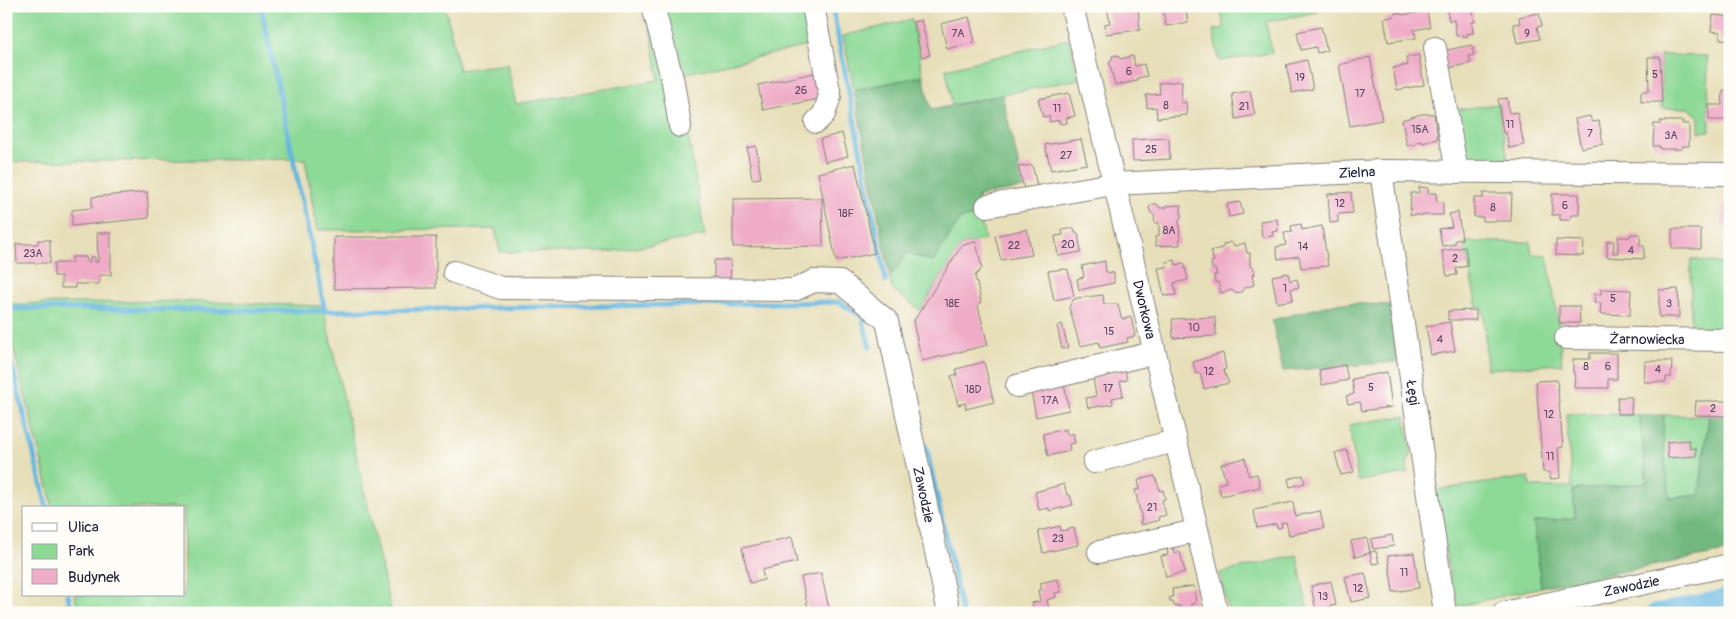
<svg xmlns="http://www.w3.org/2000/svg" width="1736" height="619" font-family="Pangolin,sans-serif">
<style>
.green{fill:#8dd996;stroke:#587e68}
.forest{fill:#72b97f;stroke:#4a6e5d}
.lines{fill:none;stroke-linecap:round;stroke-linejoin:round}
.stream{stroke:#64b6df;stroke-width:5}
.canal{stroke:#64b6df;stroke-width:18}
.building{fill:#efacc7}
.minor-casing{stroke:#84807a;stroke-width:24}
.minor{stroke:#fff;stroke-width:22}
.labels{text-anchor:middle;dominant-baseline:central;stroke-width:4;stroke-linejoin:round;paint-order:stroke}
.number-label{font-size:11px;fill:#55445e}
.street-label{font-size:14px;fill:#22223b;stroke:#fdfcf7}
</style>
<rect width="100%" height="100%" fill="#fdfcf7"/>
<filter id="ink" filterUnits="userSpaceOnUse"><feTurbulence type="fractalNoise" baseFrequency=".02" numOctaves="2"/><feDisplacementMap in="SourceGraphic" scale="10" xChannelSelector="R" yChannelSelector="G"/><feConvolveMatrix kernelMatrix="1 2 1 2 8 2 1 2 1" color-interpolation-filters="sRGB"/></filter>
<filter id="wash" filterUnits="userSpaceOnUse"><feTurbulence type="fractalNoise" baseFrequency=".0096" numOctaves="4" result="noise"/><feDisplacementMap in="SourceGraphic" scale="20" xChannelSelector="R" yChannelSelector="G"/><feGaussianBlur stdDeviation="1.12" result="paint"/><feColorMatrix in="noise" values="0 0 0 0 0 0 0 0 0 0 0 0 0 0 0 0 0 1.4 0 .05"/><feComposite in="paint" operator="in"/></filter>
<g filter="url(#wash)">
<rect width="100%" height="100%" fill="#e7dfb9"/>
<path class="green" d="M6,6H445L459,70L507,64L516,104L659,80L646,6H804L812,45L678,75L705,236L609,252H500L495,229L317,230L305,159L6,162Z
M1220,6H1317L1318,12L1266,22L1272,53L1219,61L1213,30L1224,28Z
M912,19L923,76L854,90L843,36Z
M1069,39L1079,79L952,105L946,69Z
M1660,55L1707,56L1710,131L1699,132V117L1689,108H1662Z
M1498,104L1508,160H1467L1459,149L1452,110Z
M980,215L985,240L962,245L920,310L892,289L890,277L907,252L933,262L960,219Z
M1470,242H1530L1532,254L1547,255L1559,326L1562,364L1487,369L1483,307H1477L1464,243Z
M1691,259L1730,265V329L1691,328Z
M184,301L323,306L391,611L384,613H79L74,595H184V508H53L6,318V304Z
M1566,414L1639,415L1647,483L1573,490L1575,518L1534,522L1541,587L1455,607L1435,490L1529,477L1531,487H1572Z
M1664,415L1709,416L1699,495L1669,498L1663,442Z
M1405,416L1411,454L1407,463L1408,473L1358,481L1349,425Z
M1297,555L1308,613H1229L1220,573Z"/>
<path class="forest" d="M923,76L931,110L1002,95L1024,188L978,196L980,215L960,219L933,262L907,253L890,277L854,90Z
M1337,303L1390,305L1397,362L1283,371L1272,320Z
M1639,415H1664L1663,442L1670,498L1699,495L1709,416H1730V547L1725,552L1541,587L1534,522L1575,518L1573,490L1647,483Z"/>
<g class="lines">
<path class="stream" d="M261,6L325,311
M832,6L886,281
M6,311L10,308L325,311L839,302L862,316L870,347
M6,340L47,508
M911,377L922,426
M926,446L962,613
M68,595L72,613"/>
<path class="canal" d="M1655,613L1730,597"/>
</g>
<g id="blocks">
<path class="building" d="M1138,6L1140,30L1106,34L1105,24L1110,23L1107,7Z
M1168,6H1185L1188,22L1166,26L1163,9L1168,8Z
M1462,6H1472L1475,22H1472L1473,33L1467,34V36L1463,37V35L1456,36L1454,20L1449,21L1447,9Z
M1427,11L1430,27L1414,30L1416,38L1388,42L1384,18L1393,17L1395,13H1400L1403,15Z
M1539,13L1542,26L1537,27L1540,39L1517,43L1513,24L1520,23L1519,17Z
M1713,15L1730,17V40L1720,39V32L1711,31Z
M969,17L975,42L947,49L941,24Z
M921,20L930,55L922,57L913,22Z
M1321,27L1327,51L1317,53L1316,47L1301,50L1297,32Z
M1472,45L1474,55L1469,56L1471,63L1445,69L1442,51Z
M1118,55L1120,59L1133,56L1135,66L1144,64L1147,76L1137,78L1138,81L1115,85L1109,61H1112V56Z
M1419,55L1424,85L1397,90L1393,68L1408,65L1406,57Z
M1370,57L1382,120L1350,126L1339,65Z
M1648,57H1660L1662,102H1641V91H1649Z
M1307,60L1313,89L1292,93L1286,65Z
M814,73L819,99L763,110L758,85Z
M1182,81L1181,103L1186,102L1187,115L1157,118L1156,107L1147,108L1146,95L1160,94L1159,83Z
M1723,90H1730V120H1709V105H1722Z
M1250,91L1255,115L1236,119L1232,94Z
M1069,93L1075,116L1066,118L1067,123L1060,124L1059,120L1050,122L1049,116L1043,117L1038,99Z
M1507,98L1509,113L1517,112L1524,145L1509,148L1506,132L1503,133L1498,99Z
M1421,114H1434L1438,139L1422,143V141L1416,142V144L1407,146L1402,120Z
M1590,116L1592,122L1599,121L1603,144L1581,148L1575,119Z
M1660,121H1683L1682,124H1689V146H1682V149H1660V146H1653L1654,124H1660Z
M842,133L848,156L825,162L820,139Z
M1169,138L1170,159L1133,161L1132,140Z
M1081,139L1087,164L1051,170L1045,145Z
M756,146L761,178L752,179L747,148Z
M855,164L875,253L836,261L818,173Z
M1032,165L1037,186L1024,188L1018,167Z
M1419,187L1428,188V193H1437L1436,201L1443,202V215H1410L1411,193H1419Z
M147,192L149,218L72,226V210L92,208V197Z
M1351,192L1353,213L1338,214V222L1330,223L1328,194Z
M1726,192H1730V225H1722Z
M1483,193H1512L1511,221H1483V217H1474V198H1483Z
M1552,194H1579V215H1571L1570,220H1560V215H1552Z
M822,198L823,246L733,247V199Z
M1240,202L1243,214L1229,217L1227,204Z
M1152,204H1157L1160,208H1166V206L1181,205V219H1179L1180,245L1156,246L1155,237L1159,236V223H1155L1154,215L1150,212L1149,207Z
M1458,212L1462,239L1455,240V244L1442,246L1439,229L1452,227L1449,214Z
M1277,219L1278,231L1272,232L1273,236L1262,237L1260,221Z
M1301,224L1302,230L1322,226L1328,266L1301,268L1299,256L1278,259L1276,247L1286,245L1284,233L1292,232L1291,226Z
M1074,228L1075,233H1078L1081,252L1058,256L1055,236L1063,235L1062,230Z
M1027,229L1032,255L1001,260L995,236Z
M1672,229H1701V249H1672Z
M97,233H111V275H99V284H75V288H61V276H54V263H72V257H86L87,262H90V257H95V262H98Z
M1631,234H1640V246H1644V259L1607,257V241H1614L1613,253H1618V237H1630Z
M334,237H436V288L334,289Z
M38,240H50V263H17L16,244H38Z
M1556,240L1584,241L1583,256L1556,255Z
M976,242L982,268L975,276L981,301L978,306L988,345L922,361L913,322L962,245Z
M1231,242L1234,246L1245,243L1247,253H1250V267H1253L1255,274L1252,275L1254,285L1244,288L1242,292L1235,293L1232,290L1221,293L1218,282L1215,283L1214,275H1217L1215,269H1212L1211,262L1214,261L1211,251L1222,248L1224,244Z
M1465,247L1468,266L1456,268L1457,275L1447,276L1442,251Z
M714,260H731L730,283L714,282Z
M1175,260L1176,265L1184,263L1188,280L1174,283L1176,295L1164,296L1158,268L1167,267L1166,262Z
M1105,261L1106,272L1114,273V283L1079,290L1077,279L1084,277L1082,266Z
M1064,269L1068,270L1074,296L1054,300L1048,271Z
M1288,273L1290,281L1297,279L1299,287L1291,289L1293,300L1277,303L1272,276Z
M1601,289L1631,290L1630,315L1600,314L1601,303H1594L1595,294H1601Z
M1678,289L1679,317H1659V290Z
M1103,295L1104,304H1118L1121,317L1123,319L1131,317L1135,336L1127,338L1128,342L1100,348L1099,342L1080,346L1069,307L1073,300L1077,298Z
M1559,306H1579L1580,323H1559Z
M1476,310V320H1448V311Z
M1215,317L1216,336L1173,338L1172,319Z
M1450,322L1455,351L1431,355L1426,326Z
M1062,324L1068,348L1062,349L1057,326Z
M1223,353L1226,369L1223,370L1229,383L1204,389L1200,373L1196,374L1193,362Z
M1590,353H1617V379H1608V388H1574L1575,373H1573V359H1590Z
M1645,361H1672L1671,377H1666V382H1644Z
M984,362L994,402L966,409L965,403L958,405L951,376L957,375L956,369Z
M1345,365L1348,380L1322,385L1319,370Z
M1125,369L1127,380L1120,381L1123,396L1112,398L1113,404L1088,408L1086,398L1096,396L1093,378Z
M1387,372L1392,407L1362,411L1360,402L1348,404L1346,396L1354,394L1352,379Z
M1557,380L1563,447L1558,448L1560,478L1550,479V472H1543L1536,381Z
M1064,384L1069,410L1036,417L1031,391Z
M1618,397H1632L1631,414H1617Z
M1696,401H1730V416L1695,415Z
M1066,429L1067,435L1073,433L1075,443L1069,444L1070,451L1048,456L1043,434Z
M1689,440L1690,449L1696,448V456L1668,458L1667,442Z
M1347,450L1354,472L1341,475L1335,453Z
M1245,458L1249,476L1257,474L1260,487L1221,496L1218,484L1226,482L1221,464Z
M1303,475L1305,483L1290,487L1288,479Z
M1155,476L1160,491L1163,490L1165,499L1162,500L1166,515L1158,517L1159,520L1141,525L1140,521L1142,520L1135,490L1140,489L1138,480Z
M1064,484L1067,495H1070L1073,505L1049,511V508L1039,510L1035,492Z
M1293,502L1295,516L1320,511L1324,528L1289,535L1286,522L1281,523L1282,527L1277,528L1276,524L1257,528L1254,510Z
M1060,526L1061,531L1074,528L1078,545L1043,553L1038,531Z
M1392,535L1394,546L1373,549L1371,539Z
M792,537L797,562L762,570L764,580L750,583L742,548Z
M1367,538L1370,553L1355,557L1351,541Z
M1173,548L1174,553L1180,552L1185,572L1166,577L1161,556L1168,555L1167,549Z
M1376,551L1379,563L1372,564L1370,552Z
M1414,553L1419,588L1393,592L1388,556Z
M821,573L830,613H809L801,577Z
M1365,573L1371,598L1351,602L1345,577Z
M1058,579L1061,592L1055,593L1056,597L1047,600L1049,610L1034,613L1032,603L1040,601L1038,590L1042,589L1040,583Z
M1331,581L1336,605L1316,610L1311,586Z
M1194,586L1196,603L1191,604V608L1180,609V606H1174L1173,602H1170L1169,598L1173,597L1172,589Z"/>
</g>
</g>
<g filter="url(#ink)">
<use href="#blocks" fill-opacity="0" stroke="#84807a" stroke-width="1"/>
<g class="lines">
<g class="minor-casing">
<g id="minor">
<path d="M653,6L673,82L680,126"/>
<path d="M813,6L830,96L824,114L816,122"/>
<path id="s1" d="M1072,6L1217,613"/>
<path d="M1435,48L1457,172"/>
<path id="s2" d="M1381,171L1445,613"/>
<path id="s3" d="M987,206L1113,184L1381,171L1730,174"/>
<path id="s4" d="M454,272L501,288L794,290L814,281L840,282L887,321L949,613"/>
<path id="s5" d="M1566,338L1730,340"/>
<path d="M1017,386L1153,353"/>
<path d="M1094,462L1175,441"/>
<path d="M1099,552L1196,531"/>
<path id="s6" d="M1504,613L1730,565"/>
</g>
</g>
<use href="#minor" class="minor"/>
</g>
</g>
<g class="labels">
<g class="number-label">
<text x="958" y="33">7A</text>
<text x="1527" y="33">9</text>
<text x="1129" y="71">6</text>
<text x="1655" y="74">5</text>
<text x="1300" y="77">19</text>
<text x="801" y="90">26</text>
<text x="1360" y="93">17</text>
<text x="1166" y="105">8</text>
<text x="1244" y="106">21</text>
<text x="1057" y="108">11</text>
<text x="1510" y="124">11</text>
<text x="1420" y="129">15A</text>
<text x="1590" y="133">7</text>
<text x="1671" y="135">3A</text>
<text x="1151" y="149">25</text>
<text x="1066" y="155">27</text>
<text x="1340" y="203">12</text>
<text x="1565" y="205">6</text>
<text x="1493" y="207">8</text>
<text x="846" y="213">18F</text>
<text x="1169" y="230">8A</text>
<text x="1068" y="244">20</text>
<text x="1014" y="245">22</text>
<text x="1303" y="246">14</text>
<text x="1631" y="250">4</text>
<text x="33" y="253">23A</text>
<text x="1455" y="258">2</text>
<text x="1285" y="288">1</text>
<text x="1613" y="298">5</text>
<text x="952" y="303">18E</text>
<text x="1669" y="303">3</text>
<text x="1194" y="327">10</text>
<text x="1109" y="331">15</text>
<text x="1440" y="339">4</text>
<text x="1586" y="366">8</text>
<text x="1608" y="366">6</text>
<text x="1658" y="369">4</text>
<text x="1209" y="371">12</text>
<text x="1371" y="387">5</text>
<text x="1108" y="388">17</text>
<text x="973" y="389">18D</text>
<text x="1050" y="400">17A</text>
<text x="1713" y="408">2</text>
<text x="1549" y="414">12</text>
<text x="1550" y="456">11</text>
<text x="1152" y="507">21</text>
<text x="1058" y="538">23</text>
<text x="1404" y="572">11</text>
<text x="1358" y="588">12</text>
<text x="1323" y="596">13</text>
</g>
<g class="street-label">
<text stroke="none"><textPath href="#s3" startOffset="372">Zielna</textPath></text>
<text stroke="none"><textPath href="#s1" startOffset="312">Dworkowa</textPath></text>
<text stroke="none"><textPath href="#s5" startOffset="81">Żarnowiecka</textPath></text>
<text stroke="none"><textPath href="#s2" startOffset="224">Łęgi</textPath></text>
<text stroke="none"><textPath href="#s4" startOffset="629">Zawodzie</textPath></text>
<text stroke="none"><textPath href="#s6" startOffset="130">Zawodzie</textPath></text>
</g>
</g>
<rect width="1736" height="619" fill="none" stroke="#fdfcf7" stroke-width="25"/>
<rect x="22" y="506" width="162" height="90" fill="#fdfcf7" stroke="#a5a5ac"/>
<rect x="32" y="523" width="25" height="8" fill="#ffffff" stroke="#a5a5ac"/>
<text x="68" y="532" font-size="15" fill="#22223b">Ulica</text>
<rect x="32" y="544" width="25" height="15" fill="#8dd996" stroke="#a5a5ac"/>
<text x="68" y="556" font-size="15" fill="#22223b">Park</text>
<rect x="32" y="569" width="25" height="15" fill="#efacc7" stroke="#a5a5ac"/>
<text x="68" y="582" font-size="15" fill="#22223b">Budynek</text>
</svg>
